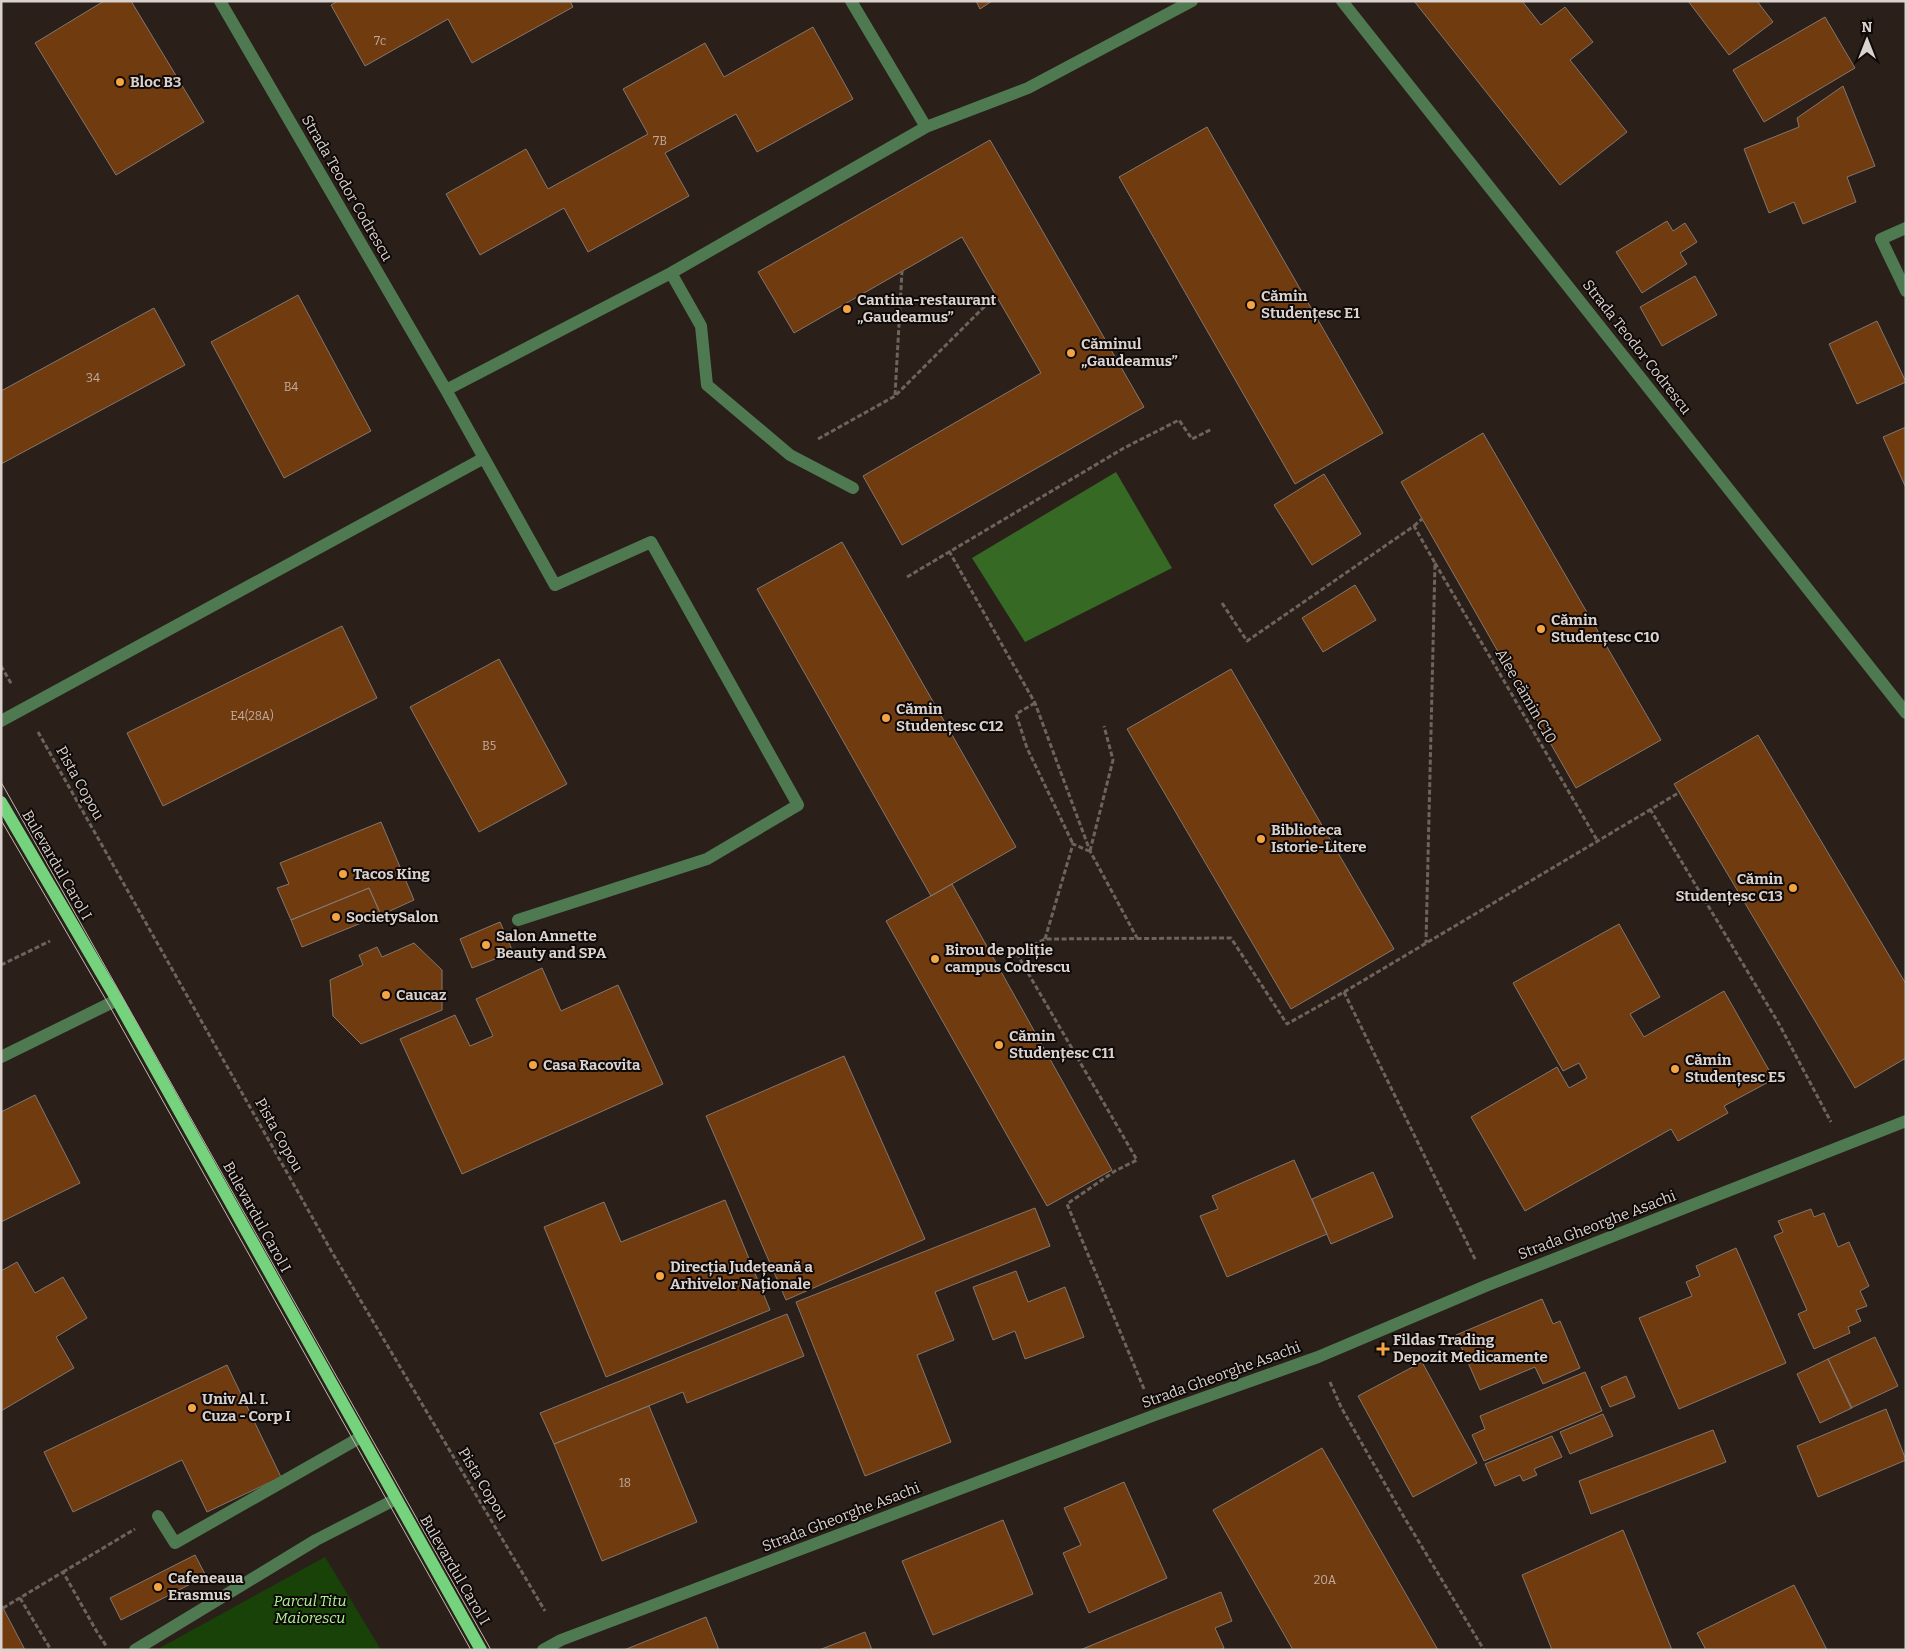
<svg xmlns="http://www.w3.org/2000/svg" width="1907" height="1651" font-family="Bitter,serif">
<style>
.green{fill:#194209}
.forest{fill:#356924}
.building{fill:#713b10;stroke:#83766e}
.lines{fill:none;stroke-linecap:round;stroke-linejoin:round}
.path{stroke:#6d645e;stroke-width:3;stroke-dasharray:5 2.5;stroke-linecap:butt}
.minor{stroke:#4f7a51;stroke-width:12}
.major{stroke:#76d37d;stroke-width:12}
.tram{stroke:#bfb7b2;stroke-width:1}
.poi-dot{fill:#f4a443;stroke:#0f0a08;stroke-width:2}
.labels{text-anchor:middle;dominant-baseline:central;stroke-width:4;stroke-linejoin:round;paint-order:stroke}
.number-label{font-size:12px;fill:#c0ac9e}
.poi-label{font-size:15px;font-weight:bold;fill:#dad2ce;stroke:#0f0a08;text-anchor:start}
.street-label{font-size:15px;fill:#dad2ce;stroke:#0f0a08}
.park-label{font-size:15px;font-style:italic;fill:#abf595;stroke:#0f0a08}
</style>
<rect width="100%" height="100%" fill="#2a2019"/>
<path class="green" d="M325,1557L381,1650H156Z"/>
<path class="forest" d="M1116,472L1172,568L1025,642L972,558Z"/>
<path class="building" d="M104,1H131L204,122L116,175L35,43Z
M338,1H570L573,7L472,63L448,19L365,66L331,5Z
M976,1H992L980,9Z
M1414,1H1522L1541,25L1565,7L1593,42L1570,60L1627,132L1560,185Z
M1688,1H1757L1773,22L1729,55Z
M1825,17L1855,68L1764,122L1733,70Z
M813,27L853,99L757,152L736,114L665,153L689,196L588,252L564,208L480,255L446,194L526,149L548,189L648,134L623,89L705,43L724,77Z
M1843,86L1875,166L1847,177L1856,202L1803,224L1794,202L1769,213L1744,149L1799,127L1797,118Z
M1207,127L1383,433L1295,484L1119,177Z
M990,140L1144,407L902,545L863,476L1041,373L962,237L794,333L758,272Z
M1667,221L1673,231L1685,223L1697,242L1680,253L1687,264L1642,293L1616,252Z
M1695,276L1717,315L1662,346L1640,307Z
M298,295L371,431L284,478L211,342Z
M154,308L185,365L1,464V391Z
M1877,321L1906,382L1857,404L1829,344Z
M1906,427V488L1883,437Z
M1483,433L1661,740L1576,788L1401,482Z
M1324,474L1361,534L1312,565L1274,505Z
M842,542L1016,847L931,896L757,589Z
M1355,585L1376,620L1323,652L1302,618Z
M342,626L377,698L163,806L127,733Z
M499,659L567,784L479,832L410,707Z
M1231,669L1394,949L1291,1009L1127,729Z
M1758,735L1906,984V1058L1855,1088L1674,784Z
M381,822L414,900L381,915L369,888L291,920L277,888L289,884L280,863Z
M952,884L1112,1170L1047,1206L886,921Z
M369,888L381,915L302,947L291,920Z
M500,922L513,952L472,968L460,939Z
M1619,924L1660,997L1630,1014L1644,1037L1724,991L1774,1079L1724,1106L1728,1113L1678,1141L1671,1129L1525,1211L1471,1117L1557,1067L1569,1088L1587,1078L1579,1063L1563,1071L1513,983Z
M414,943L442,970V1010L361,1044L333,1016L330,980L363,965L359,955L377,947L382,957Z
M542,968L561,1011L618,985L663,1084L462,1174L400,1039L455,1015L470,1046L493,1036L476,999Z
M844,1056L925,1239L786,1300L706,1116Z
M35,1095L80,1183L1,1222V1112Z
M1294,1160L1327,1234L1227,1277L1200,1216L1218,1209L1212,1196Z
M1373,1172L1393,1217L1331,1244L1312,1199Z
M725,1200L770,1310L606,1377L544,1227L604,1202L621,1242Z
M1035,1208L1050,1246L935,1292L954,1340L917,1355L951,1442L865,1476L796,1302Z
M1811,1209L1814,1217L1824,1213L1838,1247L1849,1242L1869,1286L1860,1291L1867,1306L1856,1310L1861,1321L1848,1327L1850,1333L1814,1349L1798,1314L1807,1310L1774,1236L1783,1232L1778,1221Z
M1736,1248L1786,1363L1679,1409L1639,1318L1692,1296L1686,1282L1700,1276L1696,1266Z
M17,1262L35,1293L63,1277L87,1318L56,1337L74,1368L1,1411V1271Z
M1016,1271L1028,1302L1065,1287L1084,1337L1025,1359L1015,1331L993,1340L973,1287Z
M1542,1299L1553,1324L1560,1321L1580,1368L1543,1384L1535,1367L1480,1390L1456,1335Z
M787,1314L804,1356L687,1403L683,1392L554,1444L540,1413Z
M1875,1337L1898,1386L1851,1408L1828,1359Z
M1828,1359L1852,1408L1820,1423L1797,1374Z
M1422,1362L1477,1463L1413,1497L1358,1396Z
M227,1365L281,1477L207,1512L182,1460L73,1512L44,1452Z
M1585,1372L1602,1411L1484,1461L1472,1435L1485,1429L1480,1416Z
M1626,1376L1635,1397L1610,1407L1601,1387Z
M649,1406L697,1522L602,1561L554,1444Z
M1886,1409L1906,1460L1818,1497L1797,1446Z
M1603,1414L1613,1436L1570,1454L1560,1432Z
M1713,1430L1726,1462L1591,1514L1579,1481Z
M1552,1436L1562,1457L1534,1469L1537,1475L1523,1481L1520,1475L1495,1486L1485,1464Z
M1322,1448L1438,1650H1293L1213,1510Z
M1124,1482L1167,1578L1089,1613L1063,1553L1081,1545L1064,1508Z
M1003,1520L1033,1594L933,1635L902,1561Z
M1623,1530L1672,1650H1552L1522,1575Z
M195,1555L206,1576L121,1620L110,1598Z
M1794,1585L1827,1650H1706L1697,1633Z
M1221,1592L1232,1621L1215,1628L1224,1648L1219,1650H1080Z
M1,1604L3,1608L25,1650H1Z
M706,1617L719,1650H624Z
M865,1632L872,1650H819Z"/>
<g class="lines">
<path class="path" d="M895,395L902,271
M818,439L895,396L996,295
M1414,526L1422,519
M949,551L1035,703L1090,851L1137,938
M1435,563L1597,840
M907,577L1124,448L1179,420L1192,439L1212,429
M1222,603L1247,641L1414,526L1435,563L1426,943
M1,666L12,685
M1035,703L1016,714L1027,748L1073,844
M38,732L333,1254L545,1611
M1650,809L1779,1024L1831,1122
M1090,851L1113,760L1104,726
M1045,939L1073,844L1089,851
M1,965L50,941
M1344,992L1476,1261
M1330,1382L1341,1407L1404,1517L1484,1650
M1144,1389L1067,1204L1115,1171L1137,1160L1017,954L1045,939L1231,938L1287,1024L1344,992L1680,792
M63,1572L135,1529
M20,1598L51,1650
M3,1608L63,1572L97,1632L107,1647"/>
<path class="minor" d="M220,1L446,390L555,585L651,542L798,805L707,859L518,920
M851,1L926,127
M1342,1L1906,713
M1906,228L1881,239L1906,291
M671,273L701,326L707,385L790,455L853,488
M446,390L671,273L926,127L1028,88L1192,1
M1,721L484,458
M1,1057L117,1000
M158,1516L175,1543L361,1437
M135,1650L316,1540L396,1499
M543,1650L561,1640L1155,1415L1318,1357L1488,1285L1906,1121"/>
<path class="major" d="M1,802L117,1000L481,1650"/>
<path class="tram" d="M1,782L491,1650
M1,820L109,1005L471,1650"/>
</g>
<g class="poi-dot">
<circle cx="120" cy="82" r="5"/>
<circle cx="1251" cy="305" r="5"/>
<circle cx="847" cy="309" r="5"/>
<circle cx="1071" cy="353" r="5"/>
<circle cx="1541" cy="629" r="5"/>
<circle cx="886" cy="718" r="5"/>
<circle cx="1261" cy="839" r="5"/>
<circle cx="343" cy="874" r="5"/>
<circle cx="1793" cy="888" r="5"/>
<circle cx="336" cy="917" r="5"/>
<circle cx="486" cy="945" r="5"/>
<circle cx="935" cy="959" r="5"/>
<circle cx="386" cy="995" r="5"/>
<circle cx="999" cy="1045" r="5"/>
<circle cx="533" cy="1065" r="5"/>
<circle cx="1675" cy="1069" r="5"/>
<circle cx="660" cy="1276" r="5"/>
<path d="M1380.5 1341.5h5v5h5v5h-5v5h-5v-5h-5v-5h5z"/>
<circle cx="192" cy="1408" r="5"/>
<circle cx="158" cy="1587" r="5"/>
</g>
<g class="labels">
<g class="number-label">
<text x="380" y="41">7c</text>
<text x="660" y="141">7B</text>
<text x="93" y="378">34</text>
<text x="291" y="387">B4</text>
<text x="252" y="716">E4(28A)</text>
<text x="489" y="746">B5</text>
<text x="625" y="1483">18</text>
<text x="1325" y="1580">20A</text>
</g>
<g class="poi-label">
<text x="130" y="82">Bloc B3</text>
<text x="1261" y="296">Cămin<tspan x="1261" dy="17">Studențesc E1</tspan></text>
<text x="857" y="300">Cantina-restaurant<tspan x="857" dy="17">„Gaudeamus”</tspan></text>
<text x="1081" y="344">Căminul<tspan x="1081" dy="17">„Gaudeamus”</tspan></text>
<text x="1551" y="620">Cămin<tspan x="1551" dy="17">Studențesc C10</tspan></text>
<text x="896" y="709">Cămin<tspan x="896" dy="17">Studențesc C12</tspan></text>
<text x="1271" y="830">Biblioteca<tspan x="1271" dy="17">Istorie-Litere</tspan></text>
<text x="353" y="874">Tacos King</text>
<text x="1783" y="879" text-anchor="end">Cămin<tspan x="1783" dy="17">Studențesc C13</tspan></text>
<text x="346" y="917">SocietySalon</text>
<text x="496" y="936">Salon Annette<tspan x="496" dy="17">Beauty and SPA</tspan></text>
<text x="945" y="950">Birou de poliție<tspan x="945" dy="17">campus Codrescu</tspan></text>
<text x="396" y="995">Caucaz</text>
<text x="1009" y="1036">Cămin<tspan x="1009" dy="17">Studențesc C11</tspan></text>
<text x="1685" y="1060">Cămin<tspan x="1685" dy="17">Studențesc E5</tspan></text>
<text x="543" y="1065">Casa Racovita</text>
<text x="670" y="1267">Direcția Județeană a<tspan x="670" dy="17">Arhivelor Naționale</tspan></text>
<text x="1393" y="1340">Fildas Trading<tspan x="1393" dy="17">Depozit Medicamente</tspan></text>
<text x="202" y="1399">Univ Al. I.<tspan x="202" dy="17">Cuza - Corp I</tspan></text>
<text x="168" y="1578">Cafeneaua<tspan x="168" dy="17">Erasmus</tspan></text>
</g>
<g class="street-label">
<text transform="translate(347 188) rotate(60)">Strada Teodor Codrescu</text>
<text transform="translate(1637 347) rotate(52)">Strada Teodor Codrescu</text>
<text transform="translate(1526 696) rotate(60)">Alee cămin C10</text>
<text transform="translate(80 783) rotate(61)">Pista Copou</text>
<text transform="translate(57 865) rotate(60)">Bulevardul Carol I</text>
<text transform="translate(279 1135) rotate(61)">Pista Copou</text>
<text transform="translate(257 1217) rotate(61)">Bulevardul Carol I</text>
<text transform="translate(1597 1225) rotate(-21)">Strada Gheorghe Asachi</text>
<text transform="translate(1221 1375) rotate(-20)">Strada Gheorghe Asachi</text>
<text transform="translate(483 1484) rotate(59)">Pista Copou</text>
<text transform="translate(841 1517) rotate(-21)">Strada Gheorghe Asachi</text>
<text transform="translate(455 1570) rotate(60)">Bulevardul Carol I</text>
</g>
<g class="park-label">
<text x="310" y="1601">Parcul Titu<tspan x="310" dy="17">Maiorescu</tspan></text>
</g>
</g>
<rect width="1907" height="1651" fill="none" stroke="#dad2ce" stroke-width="5"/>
<g transform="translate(1867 40)" stroke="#0f0a08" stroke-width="4" paint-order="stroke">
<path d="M0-4L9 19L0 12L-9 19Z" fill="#dad2ce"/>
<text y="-8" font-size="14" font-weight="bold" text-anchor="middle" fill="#dad2ce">N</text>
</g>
</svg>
